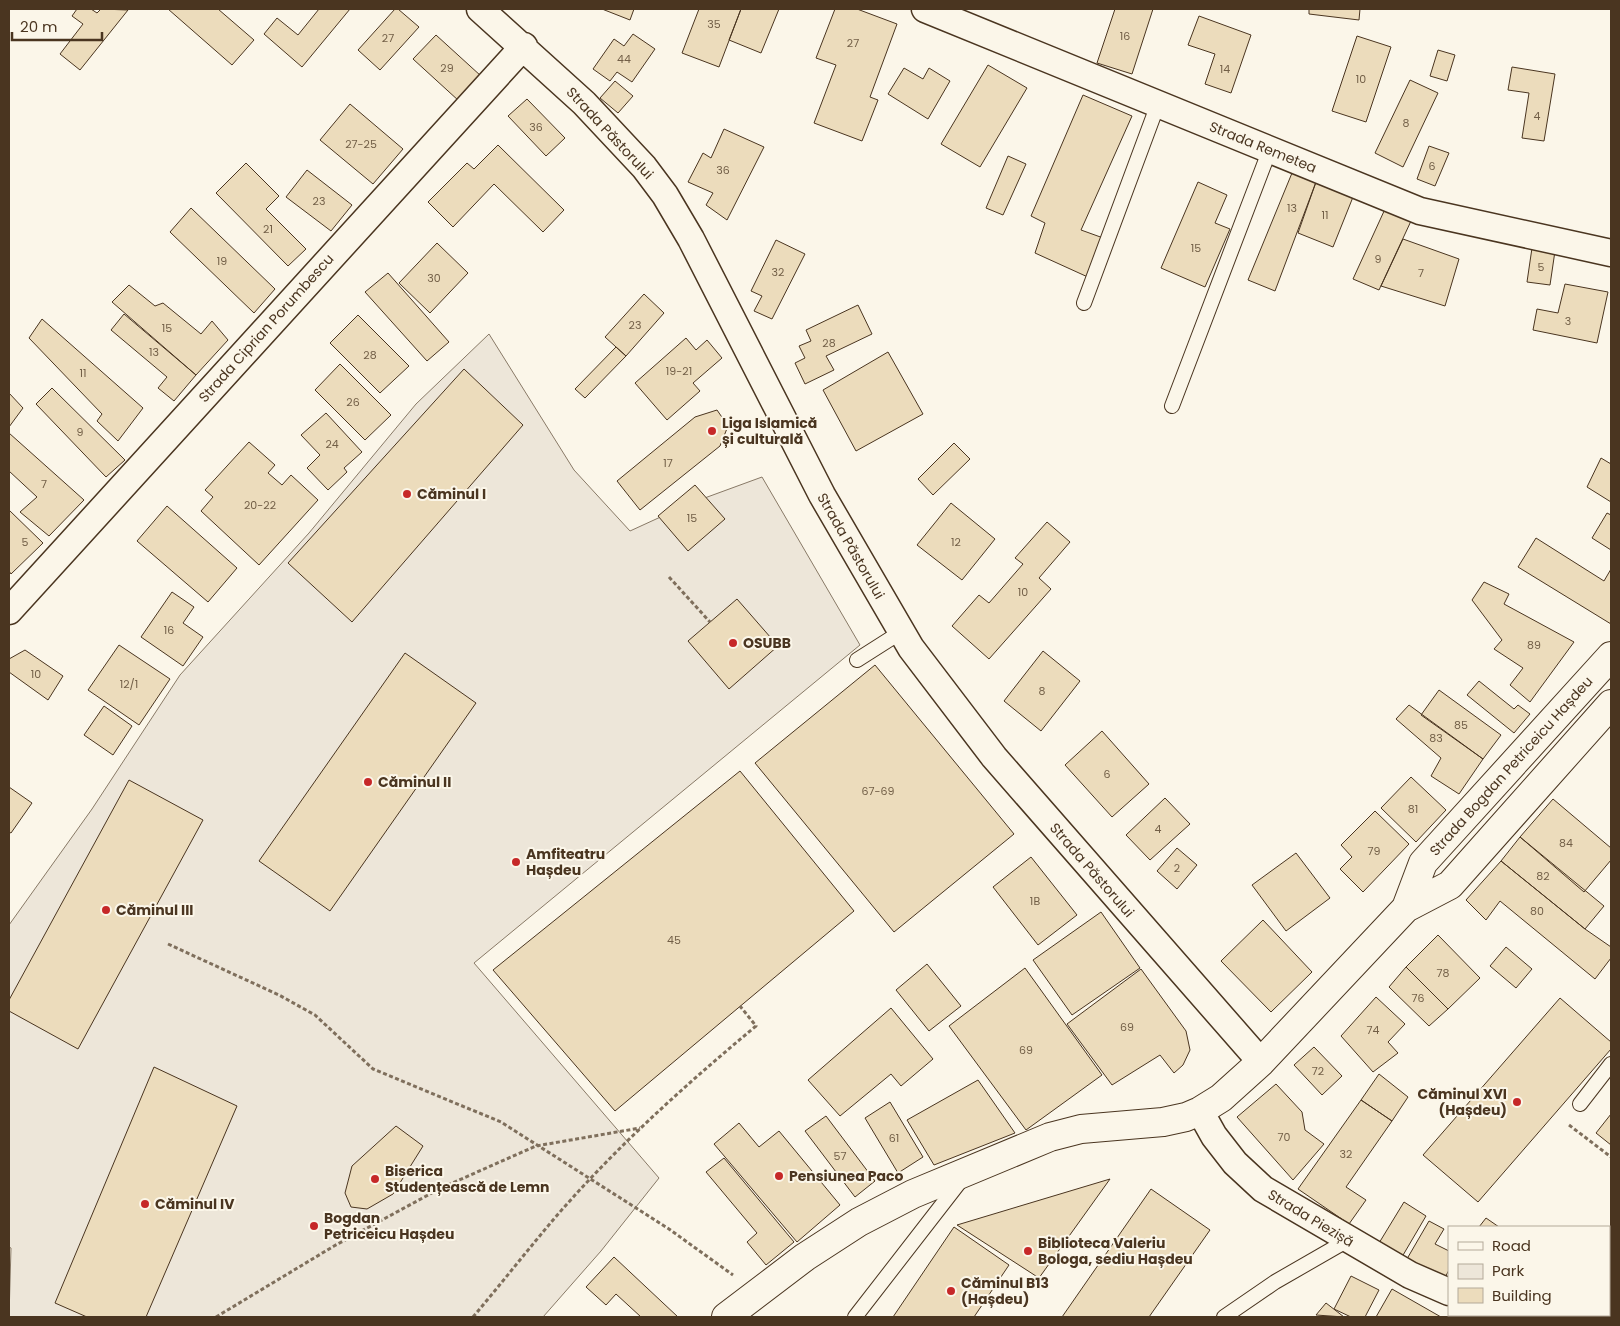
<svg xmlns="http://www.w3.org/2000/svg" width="1620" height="1326" font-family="Poppins,sans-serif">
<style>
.green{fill:#ede6d9;stroke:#887966}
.building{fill:#ecdcbc;stroke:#4a3520}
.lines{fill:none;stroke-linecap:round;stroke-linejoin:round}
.service-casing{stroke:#4a3520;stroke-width:16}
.minor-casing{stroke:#4a3520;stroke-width:29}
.tertiary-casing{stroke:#4a3520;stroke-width:30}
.path{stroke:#7f6f5c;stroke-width:3;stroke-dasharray:4 2.5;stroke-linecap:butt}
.service{stroke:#fbf6e9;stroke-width:14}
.minor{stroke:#fbf6e9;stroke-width:26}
.tertiary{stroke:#fbf6e9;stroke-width:28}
.poi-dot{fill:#c62828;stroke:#fbf6e9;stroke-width:2}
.labels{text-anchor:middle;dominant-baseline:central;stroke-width:4;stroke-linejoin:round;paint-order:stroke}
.number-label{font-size:11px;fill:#725f47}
.street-label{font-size:14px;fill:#4a3520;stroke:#fbf6e9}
.poi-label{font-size:14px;font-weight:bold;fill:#4a3520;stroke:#fbf6e9;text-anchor:start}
</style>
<rect width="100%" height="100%" fill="#fbf6e9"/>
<path class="green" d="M489,334L574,470L630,531L691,503L762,477L860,645L474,963L659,1178L601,1251L543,1317H9L11,1248L9,1247V925L92,809L180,675L309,533L416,404Z"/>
<path class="building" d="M77,9H91L97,13L101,9L128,10L80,70L60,54L83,24L72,16Z
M168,9H218L254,40L232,65Z
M319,9H350L302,67L264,34L277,18L298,35Z
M395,9H398L419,27L380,70L358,50Z
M602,9H634L630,20Z
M699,9H741L719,67L682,53Z
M741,9H779L761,53L729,40Z
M835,9H857L897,24L870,97L878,100L862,141L814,123L836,65L816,58Z
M1115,9H1153L1132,74L1097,63Z
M1309,9H1360L1359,20L1309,14Z
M1199,16L1251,35L1231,93L1205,84L1215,54L1188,45Z
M633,34L655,49L632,82L617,72L610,81L593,69L614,39L624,46Z
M436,35L481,76L459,101L413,59Z
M1357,36L1391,47L1366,122L1332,111Z
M1438,50L1455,55L1447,81L1430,76Z
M988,65L1027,88L980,167L941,144Z
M1512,67L1555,74L1544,141L1522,138L1529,93L1508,90Z
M904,68L923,79L929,68L950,81L928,119L888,94Z
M1410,80L1438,93L1403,167L1375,153Z
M615,81L633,96L618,113L600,98Z
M1083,95L1132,116L1081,230L1106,239L1090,278L1035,253L1045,223L1031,216Z
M527,99L565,138L546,156L508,116Z
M350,104L403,149L373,184L320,140Z
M724,129L764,147L727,220L706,205L713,193L688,182L703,153L711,158Z
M498,145L564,210L543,232L494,184L453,227L428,202L467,163L474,169Z
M1429,146L1449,153L1435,186L1417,179Z
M1008,156L1026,164L1003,215L986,208Z
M246,163L279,196L266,209L306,249L288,266L216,193Z
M307,170L352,205L331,231L286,197Z
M1292,173L1316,182L1275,291L1248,280Z
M1198,182L1227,195L1215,223L1230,229L1205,287L1161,268Z
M1316,182L1353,197L1333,247L1298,233Z
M191,208L275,289L254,313L170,232Z
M1385,209L1411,221L1379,290L1353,279Z
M1403,239L1459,259L1445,306L1381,286Z
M776,240L805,254L772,319L754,311L762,296L751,291Z
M437,243L468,273L430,313L399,283Z
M1532,248L1555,251L1550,285L1527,282Z
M388,273L449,342L427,361L365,292Z
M1565,284L1608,292L1597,343L1533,330L1537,309L1558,313Z
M129,285L155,306L163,303L201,334L212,321L228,340L196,375L112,302Z
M644,294L664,313L626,356L605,337Z
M858,305L872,334L826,356L834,370L805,384L795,363L805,358L799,346L811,341L806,330Z
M124,314L196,375L174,401L158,388L167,377L111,330Z
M358,315L409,366L380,393L330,343Z
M42,319L143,408L118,441L97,421L102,414L29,338Z
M686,338L696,350L707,340L722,358L693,383L700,391L667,420L635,383Z
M616,347L626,356L585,398L575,389Z
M888,352L923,414L856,451L823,390Z
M340,364L391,415L365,440L315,390Z
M464,369L523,425L352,622L288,563Z
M52,388L125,460L106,477L36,404Z
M9,393L23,408L9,427Z
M717,410L728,426L720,446L640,510L617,481L695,417Z
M326,413L362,452L344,468L347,472L328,490L307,468L320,455L301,435Z
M9,433L84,500L49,536L20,512L37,497L9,471Z
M249,442L275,465L268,473L282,485L291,475L318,500L259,565L201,511L213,497L205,490Z
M954,443L970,459L933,495L918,479Z
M1601,458L1611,464V502L1587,487Z
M695,485L725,519L688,551L658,516Z
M951,503L995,539L962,580L917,545Z
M167,506L237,568L208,602L137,541Z
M9,510L43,543L11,574L9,571Z
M1607,513L1611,515V550L1592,538Z
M1047,522L1070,542L1039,578L1051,589L989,659L952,626L979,595L989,603L1023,564L1015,558Z
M1536,538L1604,581L1611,569V624L1518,567Z
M1484,582L1509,594L1504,604L1574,642L1530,702L1510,685L1523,668L1494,649L1502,640L1472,600Z
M172,592L194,607L183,623L203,637L183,666L141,637Z
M737,599L778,646L729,689L688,641Z
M119,645L170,679L139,725L88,690Z
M25,650L63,676L48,700L9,672V659Z
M1043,651L1080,681L1041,731L1004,701Z
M405,653L476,703L330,911L259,861Z
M875,665L1014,834L894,932L755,763Z
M1479,681L1514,709L1518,705L1530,714L1514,733L1467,695Z
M1439,690L1501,735L1483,759L1421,715Z
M1409,705L1483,759L1459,794L1431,776L1441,758L1396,719Z
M104,706L132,726L113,755L84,735Z
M1102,731L1149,784L1112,817L1065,765Z
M740,771L854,911L615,1111L493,970Z
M1411,777L1446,810L1416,842L1381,808Z
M129,780L203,820L78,1049L9,1011V1000Z
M9,787L32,803L11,833L9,832Z
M1165,798L1190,824L1150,860L1126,835Z
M1553,799L1611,848V860L1584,892L1520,837Z
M1375,811L1409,844L1363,892L1340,869L1352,857L1341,845Z
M1520,837L1604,906L1585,929L1501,861Z
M1177,848L1197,865L1177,889L1157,871Z
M1296,853L1330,898L1286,931L1252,885Z
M1031,857L1077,915L1038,945L993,887Z
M1501,861L1585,929L1611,947V958L1595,979L1500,901L1486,920L1466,900Z
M1101,912L1140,968L1072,1015L1033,960Z
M1263,920L1312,972L1271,1012L1221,961Z
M1438,935L1480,978L1448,1009L1406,967Z
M1506,947L1532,969L1516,988L1490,966Z
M927,964L961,1006L929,1031L896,990Z
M1406,967L1448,1009L1429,1026L1389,987Z
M1025,968L1102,1075L1026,1130L949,1026Z
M1141,969L1186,1031L1190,1050L1183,1065L1174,1073L1160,1055L1112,1085L1067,1024Z
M1376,997L1405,1024L1388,1042L1398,1053L1373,1072L1341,1036Z
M1560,998L1611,1042V1049L1478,1202L1423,1155Z
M891,1008L933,1059L901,1086L891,1074L840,1116L808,1080Z
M1314,1047L1342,1076L1322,1095L1294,1065Z
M154,1067L237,1106L146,1317H87L55,1303Z
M1379,1074L1408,1097L1392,1121L1361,1100Z
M978,1080L1015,1133L934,1165L907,1120Z
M1276,1084L1302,1112L1305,1130L1324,1144L1293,1180L1237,1117Z
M1361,1100L1392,1121L1346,1187L1366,1200L1349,1224L1298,1189Z
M890,1102L923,1157L898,1173L865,1118Z
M1611,1114V1145L1596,1133Z
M826,1116L875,1181L855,1197L805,1131Z
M739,1123L759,1147L779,1131L840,1205L797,1242L714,1144Z
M396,1126L423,1146L393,1194L367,1209L351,1207L345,1193L352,1166Z
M724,1158L794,1242L766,1265L747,1242L757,1233L706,1172Z
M1110,1179L1039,1278L957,1225Z
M1151,1189L1210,1230L1149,1317H1062Z
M1404,1202L1426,1216L1399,1262L1376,1248Z
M1486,1218L1499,1227H1479Z
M1429,1221L1444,1229L1435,1244L1449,1251V1270L1441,1285L1404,1264Z
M954,1227L1009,1265L974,1317H893Z
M1609,1237L1611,1238V1317H1567L1568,1315H1609Z
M614,1257L678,1317H641L616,1294L606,1305L586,1287Z
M1351,1276L1379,1290L1365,1317H1351L1334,1309Z
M1392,1289L1441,1317H1376Z
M1326,1303L1344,1317L1316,1315Z"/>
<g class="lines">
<g class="service-casing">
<path id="service" d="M1084,303L1158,104
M1172,406L1270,149
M857,660L901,632
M1580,1104L1611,1064
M855,1317L962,1179
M1224,1317L1275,1282L1348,1240"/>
</g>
<g class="minor-casing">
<path id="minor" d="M480,9L584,103L644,167L665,195L691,239L822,495L911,648L994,757L1261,1062
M925,9L1420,211L1611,253
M9,611L524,46
M1200,1111L1214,1136L1235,1163L1263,1189L1410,1275L1449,1292
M1502,1315L1507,1317"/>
</g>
<g class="tertiary-casing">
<path id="tertiary" d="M1406,908L1423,863L1611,656
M726,1317L805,1257L859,1222L913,1194L1050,1137L1081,1129L1163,1122L1186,1117L1200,1111L1221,1098L1261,1062L1406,908L1450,885L1611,704"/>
</g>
<path class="path" d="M669,577L710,622
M168,944L279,995L315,1015L373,1069L501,1122L669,1229L733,1275
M1569,1125L1611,1157
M216,1317L334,1246L441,1188L536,1146L640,1128
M473,1317C500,1285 526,1252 553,1220C614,1149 684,1086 756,1026L740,1006"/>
<use href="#service" class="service"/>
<use href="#minor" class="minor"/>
<use href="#tertiary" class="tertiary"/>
</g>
<g class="poi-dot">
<circle cx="712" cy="431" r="5"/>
<circle cx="407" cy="494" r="5"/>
<circle cx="733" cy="643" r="5"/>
<circle cx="368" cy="782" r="5"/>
<circle cx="516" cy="862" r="5"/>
<circle cx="106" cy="910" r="5"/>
<circle cx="1517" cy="1102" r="5"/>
<circle cx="779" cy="1176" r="5"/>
<circle cx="375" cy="1179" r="5"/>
<circle cx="145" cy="1204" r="5"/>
<circle cx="314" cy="1226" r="5"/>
<circle cx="1028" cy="1251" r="5"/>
<circle cx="951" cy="1291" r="5"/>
</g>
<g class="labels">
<g class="number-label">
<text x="714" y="24">35</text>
<text x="1125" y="36">16</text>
<text x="388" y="38">27</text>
<text x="853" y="43">27</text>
<text x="624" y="59">44</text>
<text x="447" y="68">29</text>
<text x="1225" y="69">14</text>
<text x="1361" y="79">10</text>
<text x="1537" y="116">4</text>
<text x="1406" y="123">8</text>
<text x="536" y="127">36</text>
<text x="361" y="144">27-25</text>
<text x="1432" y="166">6</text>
<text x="723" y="170">36</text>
<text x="319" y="201">23</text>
<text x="1292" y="208">13</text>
<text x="1325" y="215">11</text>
<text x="268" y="229">21</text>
<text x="1196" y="248">15</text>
<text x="1378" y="259">9</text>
<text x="222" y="261">19</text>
<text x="1541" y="267">5</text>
<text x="778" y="272">32</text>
<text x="1421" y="273">7</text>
<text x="434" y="278">30</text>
<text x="1568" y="321">3</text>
<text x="635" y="325">23</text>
<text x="167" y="328">15</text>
<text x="829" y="343">28</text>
<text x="154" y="352">13</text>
<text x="370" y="355">28</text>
<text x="679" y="371">19-21</text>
<text x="83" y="373">11</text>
<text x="353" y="402">26</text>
<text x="80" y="432">9</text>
<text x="332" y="444">24</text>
<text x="668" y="463">17</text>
<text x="44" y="484">7</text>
<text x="260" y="505">20-22</text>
<text x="692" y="518">15</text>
<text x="25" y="542">5</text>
<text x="956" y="542">12</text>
<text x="1023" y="592">10</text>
<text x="169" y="630">16</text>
<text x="1534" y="645">89</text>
<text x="36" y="674">10</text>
<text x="129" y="684">12/1</text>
<text x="1042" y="691">8</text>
<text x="1461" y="725">85</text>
<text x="1436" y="738">83</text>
<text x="1107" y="774">6</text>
<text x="878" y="791">67-69</text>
<text x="1413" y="809">81</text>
<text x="1158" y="829">4</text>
<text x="1566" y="843">84</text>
<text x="1374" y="851">79</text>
<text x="1177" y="868">2</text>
<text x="1543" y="876">82</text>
<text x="1035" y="901">1B</text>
<text x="1537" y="911">80</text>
<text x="674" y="940">45</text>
<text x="1443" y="973">78</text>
<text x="1418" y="998">76</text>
<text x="1127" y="1027">69</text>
<text x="1373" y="1030">74</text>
<text x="1026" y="1050">69</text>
<text x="1318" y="1071">72</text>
<text x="1284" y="1137">70</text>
<text x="894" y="1138">61</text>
<text x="1346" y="1154">32</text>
<text x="840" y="1156">57</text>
</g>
<g class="street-label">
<text transform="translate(610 133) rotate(47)">Strada Păstorului</text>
<text transform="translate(1263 147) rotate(22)">Strada Remetea</text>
<text transform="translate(266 328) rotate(-48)">Strada Ciprian Porumbescu</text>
<text transform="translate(851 546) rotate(60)">Strada Păstorului</text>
<text transform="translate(1511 766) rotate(-48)">Strada Bogdan Petriceicu Hașdeu</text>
<text transform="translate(1092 870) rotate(49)">Strada Păstorului</text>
<text transform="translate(1311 1218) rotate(31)">Strada Piezișă</text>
</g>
<g class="poi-label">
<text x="722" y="423">Liga Islamică<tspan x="722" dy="16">și culturală</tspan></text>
<text x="417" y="494">Căminul I</text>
<text x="743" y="643">OSUBB</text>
<text x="378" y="782">Căminul II</text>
<text x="526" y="854">Amfiteatru<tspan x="526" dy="16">Hașdeu</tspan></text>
<text x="116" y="910">Căminul III</text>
<text x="1507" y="1094" text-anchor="end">Căminul XVI<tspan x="1507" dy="16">(Hașdeu)</tspan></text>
<text x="385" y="1171">Biserica<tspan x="385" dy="16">Studențească de Lemn</tspan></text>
<text x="789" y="1176">Pensiunea Paco</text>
<text x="155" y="1204">Căminul IV</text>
<text x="324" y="1218">Bogdan<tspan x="324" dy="16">Petriceicu Hașdeu</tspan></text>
<text x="1038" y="1243">Biblioteca Valeriu<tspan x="1038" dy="16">Bologa, sediu Hașdeu</tspan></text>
<text x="961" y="1283">Căminul B13<tspan x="961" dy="16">(Hașdeu)</tspan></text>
</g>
</g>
<rect width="1620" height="1326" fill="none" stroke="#4a3520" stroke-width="20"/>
<rect x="1448" y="1226" width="162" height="90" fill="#fbf6e9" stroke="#b4a999"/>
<rect x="1458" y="1242" width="25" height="8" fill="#fbf6e9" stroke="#b4a999"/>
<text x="1492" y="1251" font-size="15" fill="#4a3520">Road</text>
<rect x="1458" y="1264" width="25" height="15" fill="#ede6d9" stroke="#b4a999"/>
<text x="1492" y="1276" font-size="15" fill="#4a3520">Park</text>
<rect x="1458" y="1288" width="25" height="15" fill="#ecdcbc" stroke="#b4a999"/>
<text x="1492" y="1301" font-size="15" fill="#4a3520">Building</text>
<path d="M12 32v8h90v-8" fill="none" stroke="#4a3520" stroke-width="2.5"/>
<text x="20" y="32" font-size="15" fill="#4a3520" stroke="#fbf6e9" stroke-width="4" paint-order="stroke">20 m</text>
</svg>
